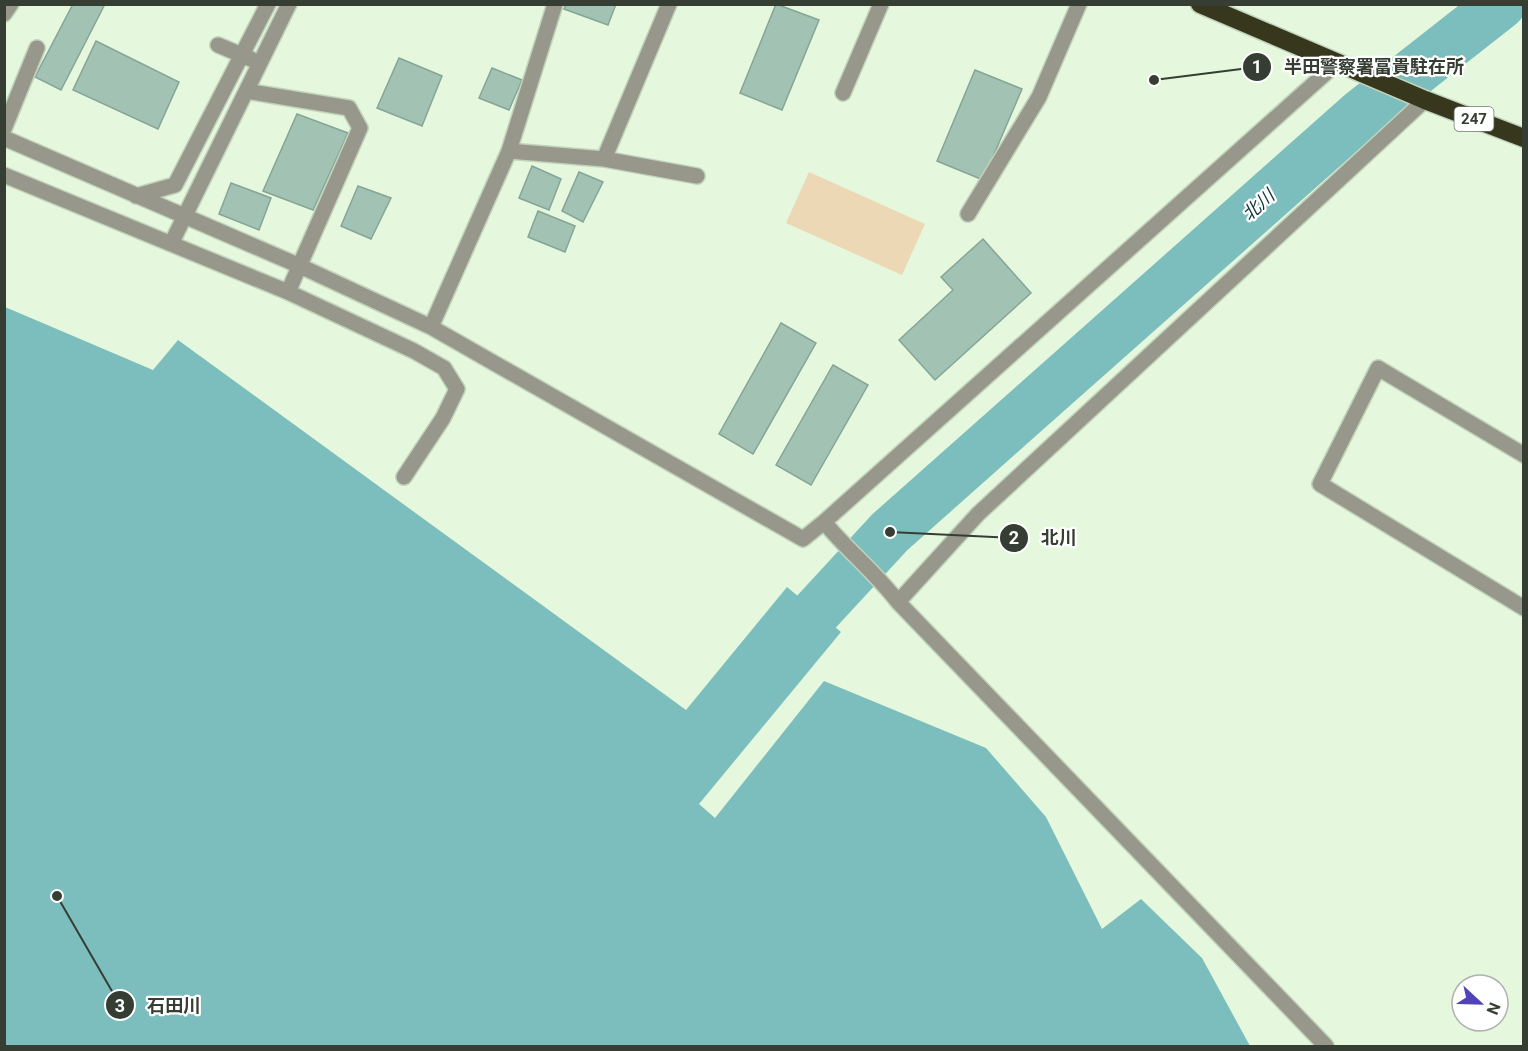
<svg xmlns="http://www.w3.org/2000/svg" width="1528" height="1051" font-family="Roboto,'Noto Sans JP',sans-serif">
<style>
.park{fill:#edd8b5}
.water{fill:#7bbebd}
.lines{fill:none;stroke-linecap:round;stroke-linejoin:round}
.river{stroke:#7bbebd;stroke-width:50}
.building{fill:#a2c2b4;stroke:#85a597;stroke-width:1.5}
.minor-casing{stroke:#c2d3bb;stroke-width:18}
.highway-casing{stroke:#c2d3bb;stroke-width:21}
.minor{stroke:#97988b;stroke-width:15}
.highway{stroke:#37371e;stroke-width:18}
.labels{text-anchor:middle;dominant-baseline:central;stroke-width:4.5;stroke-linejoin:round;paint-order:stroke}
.shield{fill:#fff;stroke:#727870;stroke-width:1.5}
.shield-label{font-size:15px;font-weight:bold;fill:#363e33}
.water-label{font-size:18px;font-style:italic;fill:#153737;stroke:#fff}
.leader{fill:none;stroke:#363e33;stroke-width:2}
.callout-dot{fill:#363e33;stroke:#fff;stroke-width:2}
.mark-label{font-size:18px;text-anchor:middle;font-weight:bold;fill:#fff}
.callout-label{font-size:18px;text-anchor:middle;font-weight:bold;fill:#363e33;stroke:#fff;stroke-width:4.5;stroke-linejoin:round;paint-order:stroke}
</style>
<rect width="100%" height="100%" fill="#e5f8dd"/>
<path class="park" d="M809,172L925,224L902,275L786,223Z"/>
<path class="water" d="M5,307L153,370L178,340L686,710L787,587L841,632L699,804L715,818L824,681L986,748L1046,817L1102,929L1141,899L1202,958L1250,1046H5Z"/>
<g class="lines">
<path class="river" d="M770,662L890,532L1361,114L1501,4"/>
</g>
<path class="building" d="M73,4H105L61,90L35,77Z
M566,4H616L608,25L564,9Z
M776,4L819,20L782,110L740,93Z
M96,41L179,82L158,129L73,90Z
M399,58L442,76L422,126L377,108Z
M492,68L522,80L509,110L479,98Z
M975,70L1022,89L983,180L937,161Z
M297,114L348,133L313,210L263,191Z
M532,166L561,179L549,210L519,198Z
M579,172L603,182L583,222L562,211Z
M231,183L271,198L259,230L219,214Z
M358,186L391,198L371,239L341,226Z
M538,211L575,226L565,252L528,237Z
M983,239L1031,293L935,380L899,340L953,290L941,277Z
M781,323L816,343L753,454L719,434Z
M833,365L868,385L811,485L776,465Z"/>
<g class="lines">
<g class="minor-casing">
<path id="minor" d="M4,14L11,4
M218,45L251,59
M246,91L349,108L360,128L288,292
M843,93L881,4
M4,129L37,48
M4,138L300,266L431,327L803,539L824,522C847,550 876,573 898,602L1326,1046
M509,151L604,159L697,176
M604,159L669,4
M4,175L288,292L414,351L444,368L457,389L443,418L404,477
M136,196L175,185L268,4
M968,214L1039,97L1079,4
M171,244L289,4
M431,327L509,151L555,4
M1524,455L1378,368L1320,484L1524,608
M824,522L1337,63
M898,602L978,514L1425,100"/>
</g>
<g class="highway-casing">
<path id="highway" d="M1200,4L1425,100L1524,138"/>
</g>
<use href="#minor" class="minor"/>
<use href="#highway" class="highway"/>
</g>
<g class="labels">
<rect class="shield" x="1454.5" y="107" width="39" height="24" rx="4.5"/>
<g class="shield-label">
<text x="1474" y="119">247</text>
</g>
<g class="water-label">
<text transform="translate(1258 205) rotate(-42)">北川</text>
</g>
</g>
<path class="leader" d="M1154 80L1257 67M890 532L1014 538M57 896L120 1005"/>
<g class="callout-dot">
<circle cx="1154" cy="80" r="6"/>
<circle cx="890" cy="532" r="6"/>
<circle cx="57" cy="896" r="6"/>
<circle cx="1257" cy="67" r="15"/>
<circle cx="1014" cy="538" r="15"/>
<circle cx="120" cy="1005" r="15"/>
</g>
<g class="mark-label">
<text x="1257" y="73">1</text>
<text x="1014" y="544">2</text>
<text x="120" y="1012">3</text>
</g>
<g class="callout-label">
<text x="1374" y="73">半田警察署冨貴駐在所</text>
<text x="1059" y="544">北川</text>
<text x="174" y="1012">石田川</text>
</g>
<rect width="1528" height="1051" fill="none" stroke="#363e33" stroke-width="12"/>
<g transform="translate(1480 1003) rotate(112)"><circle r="28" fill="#ffffff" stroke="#afb2ad" stroke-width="1.5"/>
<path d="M0-4.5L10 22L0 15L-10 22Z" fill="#5042ba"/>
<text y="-9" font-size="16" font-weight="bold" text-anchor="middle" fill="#363e33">N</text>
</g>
</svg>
